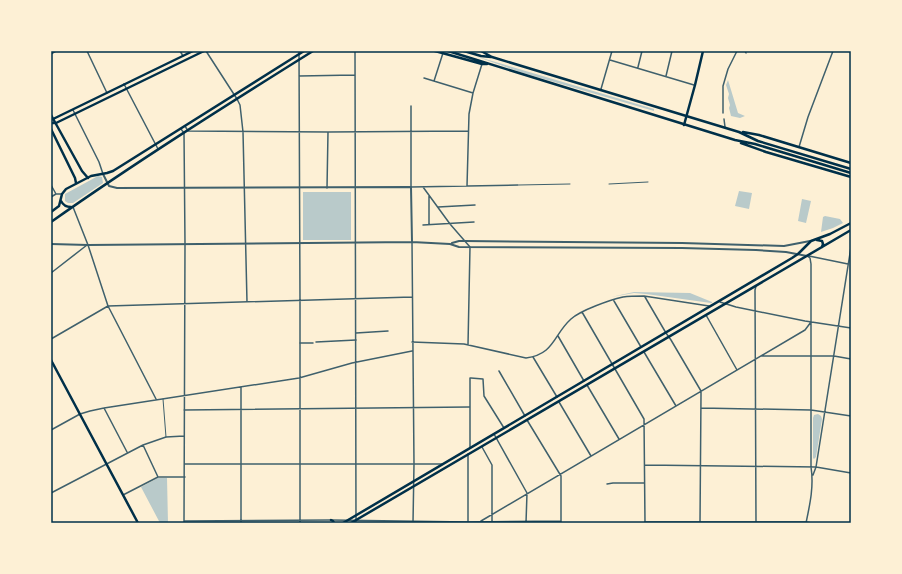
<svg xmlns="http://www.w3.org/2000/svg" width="902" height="574" font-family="'Asap Condensed',sans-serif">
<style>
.green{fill:#b9caca}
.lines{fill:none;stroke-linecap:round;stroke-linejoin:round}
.service{stroke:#3f606c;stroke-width:1}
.pedestrian{stroke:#3f606c;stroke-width:1.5}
.minor{stroke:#3f606c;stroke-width:1.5}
.tertiary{stroke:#3f606c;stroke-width:2}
.secondary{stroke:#003049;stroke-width:2.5}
.primary{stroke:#003049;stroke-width:2.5}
.neatline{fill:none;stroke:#003049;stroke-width:1.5}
</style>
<rect width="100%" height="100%" fill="#fdf0d5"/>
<path class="green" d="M475,56L654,109V111L523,73Z
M728,80L738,113L745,116L740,118L731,116L729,108L730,105L728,98L729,94L726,85Z
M98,176L102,177L103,183L73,203H68L65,201V194Z
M739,191L752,193L749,209L735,206Z
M303,192H351V240H303Z
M802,199L811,201L806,223L798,221Z
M825,216L840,219L843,223L833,228L821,232L823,217Z
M634,292L690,293L712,302V303H711L646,294L634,293L611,297Z
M818,414L821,416L822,419L816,457L814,459L813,458V418L814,415Z
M158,478H167L168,523H160L141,487Z"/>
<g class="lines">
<path class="service" d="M609,184L648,182
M519,185L570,184
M163,399L166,437"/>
<path class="pedestrian" d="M745,51L746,53
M723,113V86L728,69L737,51
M724,119L725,127
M316,342L356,340
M300,343H313
M645,522H756"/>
<path class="minor" d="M87,51L107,93
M180,51L183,56
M206,51L237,99L240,105L243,132L247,302
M299,51L300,301V523
M355,51L356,523
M51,54L56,51
M610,60L694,85
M638,67L642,51
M299,76L355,75
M666,76L672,51
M424,78L473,93
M434,81L443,53
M124,84L158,149
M601,89L612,51
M411,106V187L518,185
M73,110L99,162L103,174
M185,126L188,131L328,132L468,131
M181,129L184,133L185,244L184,523
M799,147L808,117L833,51
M51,185L56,194
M467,186L469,114L473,93L482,64
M423,187L450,224L470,247L468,345
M327,188L328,132
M51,197L56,194H62
M73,207L88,245L108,306L156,399
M438,207L475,205
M429,224V196
M423,225L474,222
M412,242L414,464L413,523
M809,256L848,264
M51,273L87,245
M756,286L755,290L756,523
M645,297L666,333L671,340L701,391V395L700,523
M614,301L641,347
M720,302L736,307L805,321L851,328
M582,312L644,419L645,523
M706,315L737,370
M356,333L388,331
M558,336L584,381
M51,339L108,306L412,297
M412,342L464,344L526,358C555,354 553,335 571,319C581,310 610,300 623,297C630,296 637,296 644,296L709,306
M644,352L676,406
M761,356H834L851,359
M533,357L557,397
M499,371L525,416
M587,385L619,439
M559,402L591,456
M104,408L127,452
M701,408L811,410L851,416
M184,410L469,407
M527,420L561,476V523
M51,430L80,414L90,411L104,408L299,378L352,363L412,351
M494,434L527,493L526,523
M143,445L158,477
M482,447L492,465V521
M470,448V378H471L483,379L484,396L504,428
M185,464H443
M645,465L816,467L851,473
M813,475L816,467L851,247
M607,484L613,483H644
M51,493L143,445L166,437L184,436
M123,495L158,477H185
M185,521L331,520L468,522L561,521
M481,521L805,330L811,322
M756,522H806L812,523
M241,523V387
M468,523V454
M806,523C810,504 814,486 811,467V264L810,258L807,256"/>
<path class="tertiary" d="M103,174L109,186L117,188L411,187L412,242
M452,243L459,241H465L682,243L784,246L810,241
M51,244L88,245L412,242L450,244L459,247L682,248L756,250L786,252L807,256"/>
<path class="secondary" d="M51,115L82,171L88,178
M51,120L193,51
M51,123H56L204,51
M684,125L695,85L703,51
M51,129L75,178L76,183
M61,201C63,205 66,207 71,207
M51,212L59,206L62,194L66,189L91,176L107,173L113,171L304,51
M51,222C136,162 225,106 313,51
M817,240L822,241L823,244L822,247
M51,360L138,523
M331,520L333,521L334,523
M343,523L792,258L798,254L811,241L830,234L851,223
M351,523L851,230"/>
<path class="primary" d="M435,51L482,64H487
M448,51L735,140L755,144L851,173
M464,51L481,56L491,57
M481,51L492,57L739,132L758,141L851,169
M743,132L759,135L851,163
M741,143L766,152L851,177"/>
</g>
<rect width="902" height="574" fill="none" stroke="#fdf0d5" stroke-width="104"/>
<rect x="52" y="52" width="798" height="470" class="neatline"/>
</svg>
